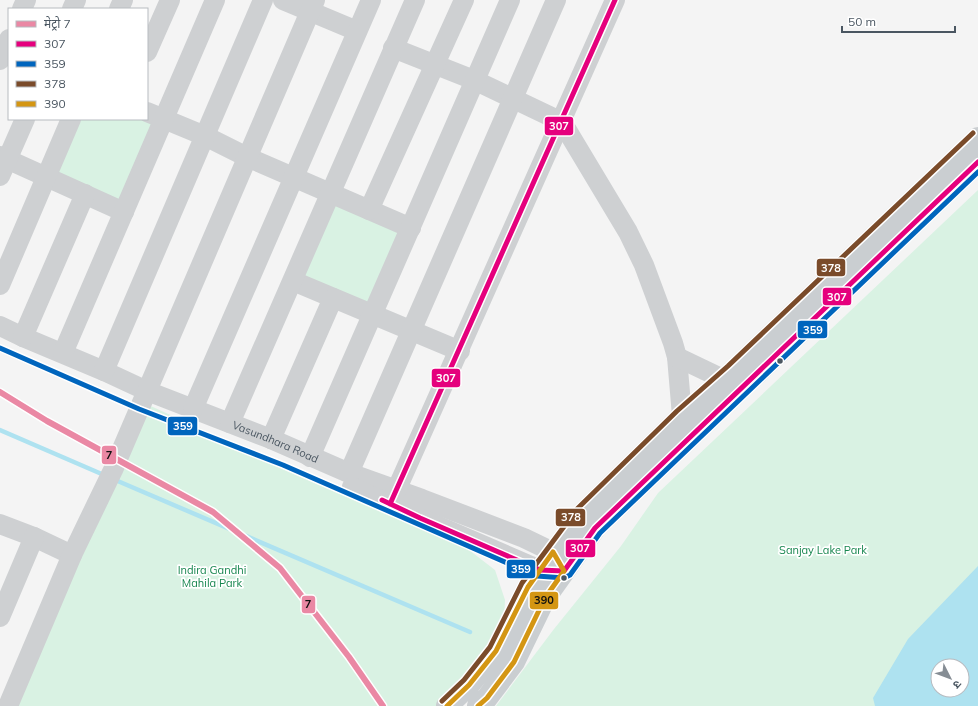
<svg xmlns="http://www.w3.org/2000/svg" width="978" height="706" font-family="Mulish,'Noto Sans Devanagari',sans-serif">
<style>
.green{fill:#d9f2e3;fill-rule:evenodd}
.water{fill:#aee2f0;fill-rule:evenodd}
.lines{fill:none;stroke-linecap:round;stroke-linejoin:round}
.stream{stroke:#aee2f0;stroke-width:4.5}
.minor{stroke:#ced0d2;stroke-width:20}
.major{stroke:#caced1;stroke-width:22}
.bus-1-casing{stroke:#fff;stroke-width:8}
.bus-2-casing{stroke:#fff;stroke-width:8}
.bus-3-casing{stroke:#fff;stroke-width:8}
.bus-4-casing{stroke:#fff;stroke-width:8}
.bus-1{stroke:#e5007d;stroke-width:5}
.bus-2{stroke:#0065bd;stroke-width:5}
.bus-3{stroke:#7a4b2a;stroke-width:5}
.bus-4{stroke:#d49613;stroke-width:5}
.metro-1-casing{stroke:#fff;stroke-width:9}
.metro-1{stroke:#ea88a4;stroke-width:6}
.bus-dot{fill:#4a5661;stroke:#fff;stroke-width:1.5}
.labels{text-anchor:middle;dominant-baseline:central;stroke-width:3.5;stroke-linejoin:round;paint-order:stroke}
.street-label{font-size:11px;fill:#4a5661;stroke:#fff}
.park-label{font-size:11px;fill:#17864f;stroke:#fff}
.line-badge{stroke:#fff;stroke-width:1.5}
.badge-label{font-size:11px;text-anchor:middle;font-weight:bold;fill:#fff}
.pale-badge-label{font-size:11px;text-anchor:middle;font-weight:bold;fill:#111}
</style>
<rect width="100%" height="100%" fill="#f4f4f4"/>
<path class="green" d="M75,119H147L159,123L124,204L51,174Z
M978,190V706H496L554,629L621,546L658,493ZM938,666H962V690H938Z
M332,197L404,228L369,309L296,279Z
M144,403L469,550L495,570L505,600L504,622L461,684L436,706H15Z"/>
<path class="water" d="M978,566V706H875L873,698L908,639ZM938,666H962V690H938Z"/>
<g class="lines">
<path class="stream" d="M0,430L104,475
M113,479L470,632"/>
<g class="minor">
<path d="M283,0L357,31"/>
<path d="M22,9L26,0"/>
<path d="M72,9L76,0"/>
<path d="M119,9L123,0"/>
<path d="M393,48L474,80L562,122L628,232L644,265L673,343L677,357L682,416"/>
<path d="M147,52L170,0"/>
<path d="M0,60L9,39"/>
<path d="M147,112L205,136L247,157L411,228"/>
<path d="M0,156L124,212"/>
<path d="M0,176L25,119"/>
<path d="M369,210L464,0"/>
<path d="M293,281L460,351"/>
<path d="M0,285L71,119"/>
<path id="s1" d="M0,326L23,337L104,371L147,391L271,439L349,473L422,499L524,538L553,552L561,566"/>
<path d="M23,337L85,194"/>
<path d="M63,353L215,0"/>
<path d="M677,357L723,379"/>
<path d="M104,371L263,0"/>
<path d="M193,409L371,0"/>
<path d="M230,423L415,0"/>
<path d="M271,439L333,298"/>
<path d="M310,457L510,0"/>
<path d="M349,473L556,0"/>
<path d="M352,487L420,518L540,570H556"/>
<path d="M391,502L615,0"/>
<path d="M0,524L34,537L72,555"/>
<path d="M0,617L34,537"/>
<path d="M8,706L72,555L113,470L315,0"/>
</g>
<path class="major" d="M447,706L469,685L496,651L528,587L582,514L682,416L733,371L978,138
M478,706L487,698L514,662L545,598L595,528L978,162"/>
<g class="bus-1-casing">
<path id="bus-1" d="M382,500L420,518L540,570L564,571L595,528L978,162
M390,504L615,0"/>
</g>
<g class="bus-2-casing">
<path id="bus-2" d="M0,348L139,409L283,465L537,576L564,578L570,575L600,533L978,172"/>
</g>
<g class="bus-3-casing">
<path id="bus-3" d="M442,701L464,680L490,647L522,583L577,509L677,411L728,366L973,133"/>
</g>
<g class="bus-4-casing">
<path id="bus-4" d="M447,706L469,685L496,651L528,587L553,552L564,571L545,598L514,662L487,698L478,706"/>
</g>
<use href="#bus-1" class="bus-1"/>
<use href="#bus-2" class="bus-2"/>
<use href="#bus-3" class="bus-3"/>
<use href="#bus-4" class="bus-4"/>
<g class="metro-1-casing">
<path id="metro-1" d="M0,392L47,421L213,512L280,568L349,657L383,706"/>
</g>
<use href="#metro-1" class="metro-1"/>
</g>
<g class="bus-dot">
<circle cx="780" cy="361" r="3.5"/>
<circle cx="564" cy="578" r="3.5"/>
</g>
<g class="labels">
<g class="street-label">
<text stroke="none"><textPath href="#s1" startOffset="299">Vasundhara Road</textPath></text>
</g>
<g class="park-label">
<text x="823" y="550">Sanjay Lake Park</text>
<text x="212" y="570">Indira Gandhi<tspan x="212" dy="13">Mahila Park</tspan></text>
</g>
</g>
<g class="line-badge">
<rect x="544" y="116" width="30" height="20" rx="4" fill="#e5007d"/>
<rect x="816" y="258" width="30" height="19" rx="4" fill="#7a4b2a"/>
<rect x="822" y="287" width="30" height="19" rx="4" fill="#e5007d"/>
<rect x="797" y="320" width="31" height="19" rx="4" fill="#0065bd"/>
<rect x="431" y="368" width="30" height="20" rx="4" fill="#e5007d"/>
<rect x="167" y="416" width="31" height="20" rx="4" fill="#0065bd"/>
<rect x="101" y="445" width="16" height="20" rx="4" fill="#ea88a4"/>
<rect x="555" y="508" width="31" height="19" rx="4" fill="#7a4b2a"/>
<rect x="565" y="539" width="31" height="19" rx="4" fill="#e5007d"/>
<rect x="506" y="559" width="30" height="20" rx="4" fill="#0065bd"/>
<rect x="529" y="591" width="30" height="19" rx="4" fill="#d49613"/>
<rect x="301" y="595" width="15" height="19" rx="4" fill="#ea88a4"/>
</g>
<g class="badge-label">
<text x="559" y="130">307</text>
<text x="831" y="272">378</text>
<text x="837" y="301">307</text>
<text x="813" y="334">359</text>
<text x="446" y="382">307</text>
<text x="183" y="430">359</text>
<text x="571" y="521">378</text>
<text x="580" y="552">307</text>
<text x="521" y="573">359</text>
</g>
<g class="pale-badge-label">
<text x="109" y="459">7</text>
<text x="544" y="604">390</text>
<text x="308" y="608">7</text>
</g>
<rect x="8" y="8" width="140" height="112" fill="#ffffff" stroke="#b7bbc0"/>
<rect x="16" y="21" width="20" height="6" fill="#ea88a4" stroke="#b7bbc0"/>
<text x="44" y="28" font-size="12" fill="#4a5661">मेट्रो 7</text>
<rect x="16" y="41" width="20" height="6" fill="#e5007d" stroke="#b7bbc0"/>
<text x="44" y="48" font-size="12" fill="#4a5661">307</text>
<rect x="16" y="61" width="20" height="6" fill="#0065bd" stroke="#b7bbc0"/>
<text x="44" y="68" font-size="12" fill="#4a5661">359</text>
<rect x="16" y="81" width="20" height="6" fill="#7a4b2a" stroke="#b7bbc0"/>
<text x="44" y="88" font-size="12" fill="#4a5661">378</text>
<rect x="16" y="101" width="20" height="6" fill="#d49613" stroke="#b7bbc0"/>
<text x="44" y="108" font-size="12" fill="#4a5661">390</text>
<g transform="translate(950 678) rotate(132)"><circle r="19" fill="#ffffff" stroke="#b7bbc0"/>
<path d="M0-3L7 15L0 10L-7 15Z" fill="#868d94"/>
<text y="-6" font-size="11" font-weight="bold" text-anchor="middle" fill="#4a5661">उ</text>
</g>
<path d="M842 26v6h113v-6" fill="none" stroke="#4a5661" stroke-width="2"/>
<text x="848" y="26" font-size="12" fill="#4a5661" stroke="#ffffff" stroke-width="3" paint-order="stroke">50 m</text>
</svg>
